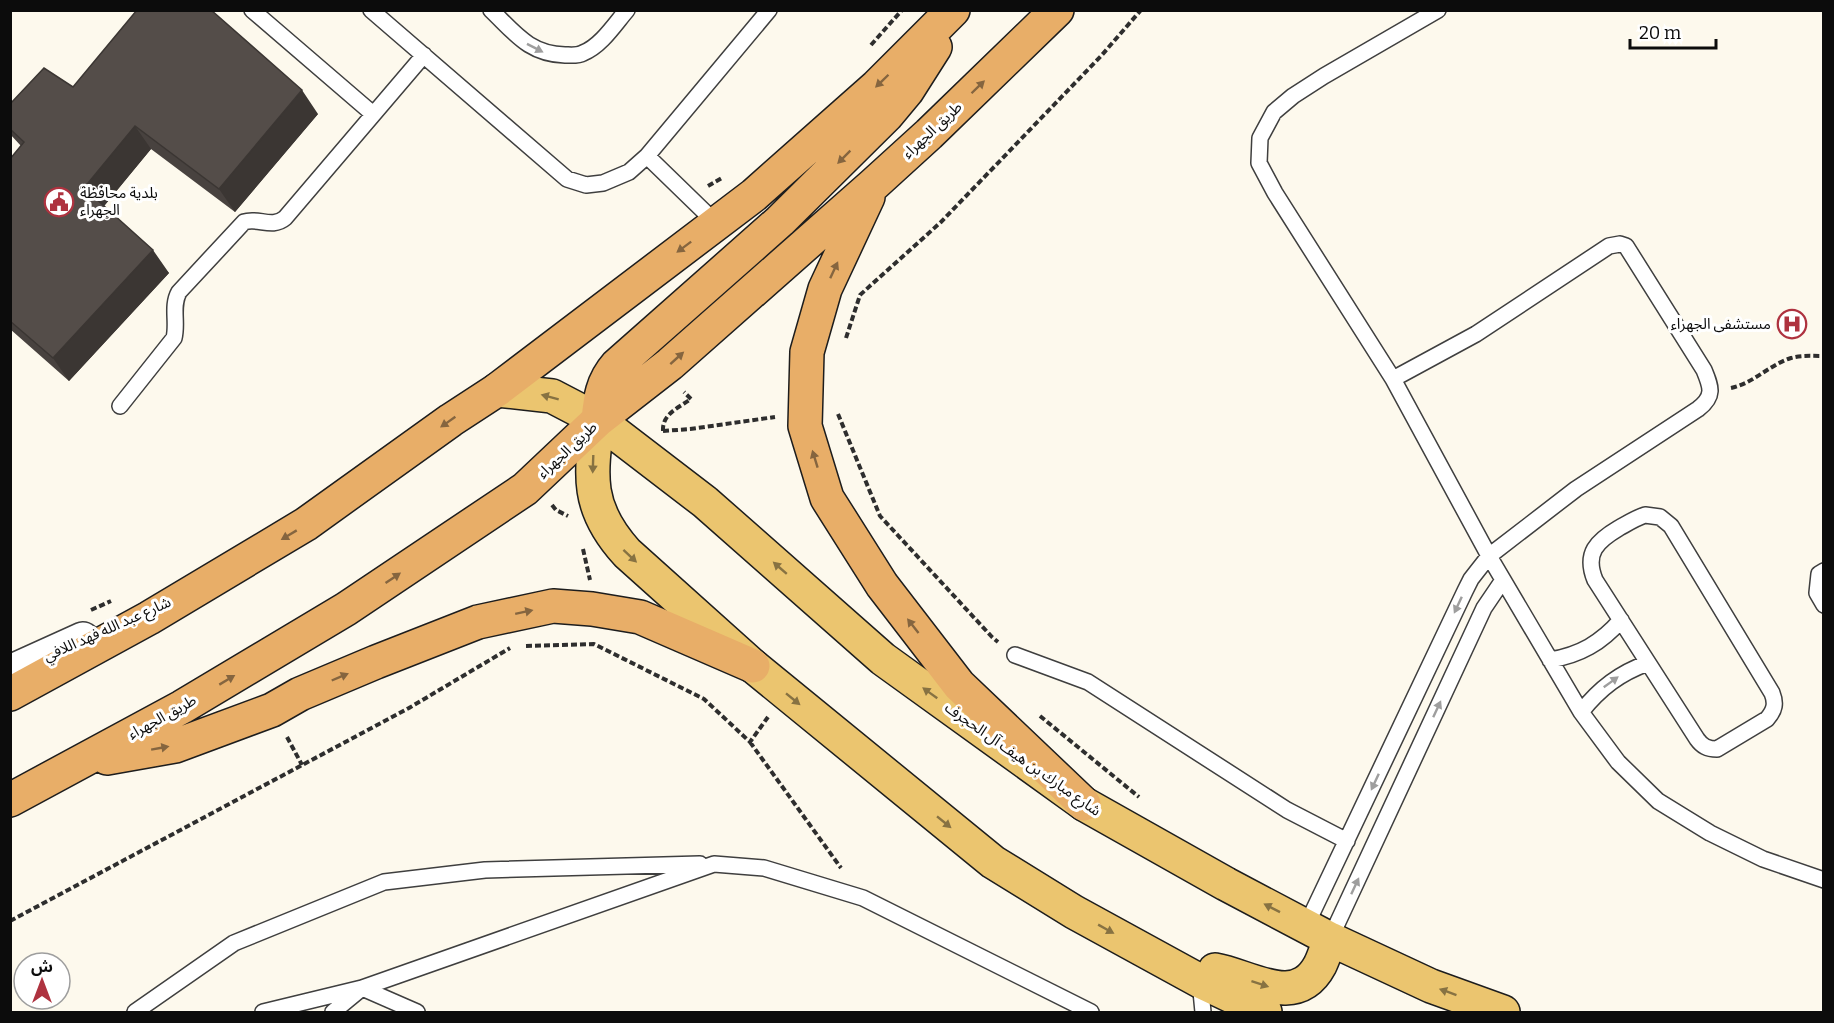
<svg xmlns="http://www.w3.org/2000/svg" width="1834" height="1023" font-family="Bitter,'Noto Sans Arabic',serif">
<style>
.lines{fill:none;stroke-linecap:round;stroke-linejoin:round}
.service-casing{stroke:#3f3f3f;stroke-width:18}
.tertiary-casing{stroke:#3f3f3f;stroke-width:36}
.primary-casing{stroke:#1d1d1d;stroke-width:36}
.trunk-casing{stroke:#1d1d1d;stroke-width:36}
.path{stroke:#2e2e2e;stroke-width:4;stroke-dasharray:6 3;stroke-linecap:butt}
.service{stroke:#fff;stroke-width:15}
.tertiary{stroke:#fff;stroke-width:33}
.primary{stroke:#ebc56f;stroke-width:33}
.trunk{stroke:#e8ae68;stroke-width:33}
.wall{fill:#48423f}
.shaded-wall{fill:#3b3633}
.building{fill:#544d49;stroke:#3b3633;stroke-width:1.5}
.oneway{fill:#9e9e9e}
.oneway2{fill:#85653f}
.oneway3{fill:#877242}
.labels{text-anchor:middle;dominant-baseline:central;stroke-width:6;stroke-linejoin:round;paint-order:stroke}
.street-label{font-size:15px;fill:#0c0c0c;stroke:#fff}
.poi-label{font-size:15px;fill:#0c0c0c;stroke:#fff;text-anchor:start}
</style>
<rect width="100%" height="100%" fill="#fdf9ed"/>
<g class="lines">
<g class="service-casing">
<path id="service" d="M252,10L373,114
M371,10L567,179L586,185L603,183L629,172L647,156L769,10
M491,10C515,33 529,54 565,55C570,55 578,56 583,53C601,46 615,24 627,10
M1438,10L1324,76L1293,96L1274,112L1260,138L1259,163L1275,193L1393,379L1489,556L1581,712L1618,762L1658,801L1710,833L1763,859L1824,880
M647,156L716,223
M120,406L174,338C178,323 171,306 179,292L244,222C258,217 272,229 285,218L424,55
M1645,515L1660,517L1671,526L1772,693C1776,703 1775,710 1767,719L1717,749C1707,749 1702,746 1697,739L1595,580C1584,553 1597,541 1619,528C1628,523 1636,518 1645,515Z
M1824,571L1819,574L1817,593L1824,605
M1015,655L1088,682L1287,810L1347,841
M1550,660C1580,655 1601,643 1621,620
M1581,712C1600,688 1620,673 1648,663
M1306,926L1465,591L1471,579L1489,556L1576,489L1698,409C1715,396 1711,387 1704,370L1626,246L1620,244L1609,246L1476,334L1393,379
M1330,939L1484,608L1503,580
M1200,981L1203,1012
M135,1012L234,943L384,882L485,870L700,864
M263,1012L362,988L714,864L764,868L863,898L1091,1012
M333,1012L362,988L417,1012"/>
</g>
<g class="tertiary-casing">
<path id="tertiary" d="M10,672L83,639"/>
</g>
<g class="primary-casing">
<path id="primary" d="M497,390L552,396L598,420L705,502L883,659L1084,804L1226,884L1330,939L1431,986L1503,1012
M598,420C590,476 586,508 627,553L753,666L993,862L1074,912L1200,981L1265,1012
M1215,970C1250,976 1296,1010 1320,965C1324,957 1327,947 1330,939"/>
</g>
<g class="trunk-casing">
<path id="trunk" d="M868,197L825,289L807,352L805,426L827,498L882,585L959,685L1084,804
M598,420C600,399 602,382 617,365L780,221L887,115L907,91L935,47
M10,694L149,618L306,524L451,420L497,390L754,195L877,86L953,10
M107,758L175,746L272,710L300,694L376,662L478,622L553,606L592,609L640,617L753,666
M10,800L182,707L346,609L525,489L598,420L670,364L873,185L929,134L1057,10"/>
</g>
<path class="path" d="M871,45L902,10
M708,186L722,178
M846,338L860,295L941,222L1101,56L1141,10
M1731,388C1754,383 1769,365 1791,358C1801,355 1812,356 1824,356
M838,414L880,516L992,637L998,642
M663,431L690,429L775,417
M663,431C662,414 678,408 691,399L684,392
M552,505L556,510L568,516
M583,549L590,580
M91,610L111,601
M526,646L594,644L704,699L750,742L768,717
M1040,716L1139,797
M287,737L302,765
M750,742L841,868
M10,921L409,708L510,648"/>
<use href="#service" class="service"/>
<use href="#tertiary" class="tertiary"/>
<use href="#primary" class="primary"/>
<use href="#trunk" class="trunk"/>
</g>
<path class="wall" d="M73,87L318,114L235,212L151,149L104,206L169,273L69,381L10,329V159L21,146L10,134V104Z"/>
<path class="shaded-wall" d="M302,90L318,114L235,212L219,189Z
M135,126L151,149L100,211L84,188Z
M153,250L169,273L69,381L53,358Z"/>
<path class="building" d="M137,10H211L302,90L219,189L135,126L84,188L153,250L53,358L10,321V159L24,142L10,129V104L44,68L73,87Z"/>
<defs><path id="oneway-solid" d="M-6-.8H1V-3.2L6.5 0L1 3.2V.8H-6Z" transform="scale(1.5)"/></defs>
<g class="oneway">
<use href="#oneway-solid" transform="translate(535 48) rotate(27)"/>
<use href="#oneway-solid" transform="translate(1458 605) rotate(115)"/>
<use href="#oneway-solid" transform="translate(1611 682) rotate(-36)"/>
<use href="#oneway-solid" transform="translate(1437 709) rotate(-65)"/>
<use href="#oneway-solid" transform="translate(1375 782) rotate(115)"/>
<use href="#oneway-solid" transform="translate(1355 886) rotate(-65)"/>
</g>
<g class="oneway2">
<use href="#oneway-solid" transform="translate(882 81) rotate(136)"/>
<use href="#oneway-solid" transform="translate(978 87) rotate(-44)"/>
<use href="#oneway-solid" transform="translate(844 157) rotate(135)"/>
<use href="#oneway-solid" transform="translate(684 247) rotate(143)"/>
<use href="#oneway-solid" transform="translate(834 270) rotate(-65)"/>
<use href="#oneway-solid" transform="translate(677 358) rotate(-42)"/>
<use href="#oneway-solid" transform="translate(448 422) rotate(145)"/>
<use href="#oneway-solid" transform="translate(815 459) rotate(-107)"/>
<use href="#oneway-solid" transform="translate(289 535) rotate(149)"/>
<use href="#oneway-solid" transform="translate(393 578) rotate(-34)"/>
<use href="#oneway-solid" transform="translate(524 612) rotate(-12)"/>
<use href="#oneway-solid" transform="translate(913 626) rotate(-128)"/>
<use href="#oneway-solid" transform="translate(340 677) rotate(-23)"/>
<use href="#oneway-solid" transform="translate(227 680) rotate(-31)"/>
<use href="#oneway-solid" transform="translate(160 748) rotate(-10)"/>
</g>
<g class="oneway3">
<use href="#oneway-solid" transform="translate(550 397) rotate(-165)"/>
<use href="#oneway-solid" transform="translate(593 464) rotate(92)"/>
<use href="#oneway-solid" transform="translate(630 556) rotate(43)"/>
<use href="#oneway-solid" transform="translate(780 568) rotate(-139)"/>
<use href="#oneway-solid" transform="translate(930 693) rotate(-144)"/>
<use href="#oneway-solid" transform="translate(793 699) rotate(39)"/>
<use href="#oneway-solid" transform="translate(944 822) rotate(39)"/>
<use href="#oneway-solid" transform="translate(1272 908) rotate(-153)"/>
<use href="#oneway-solid" transform="translate(1106 929) rotate(29)"/>
<use href="#oneway-solid" transform="translate(1260 984) rotate(18)"/>
<use href="#oneway-solid" transform="translate(1448 992) rotate(-160)"/>
</g>
<defs>
<g id="civic-ring" transform="scale(1.5)"><circle r="9.5" fill="#fff" stroke="#ae323f" stroke-width="1.5"/><path d="M-.6-6.5H3V-4.5H.6V-3L4-1V1h2V6H-6V1h2V-1L-.6-3ZM-1.2 2.5V6h2.4V2.5Z" fill="#ae323f"/></g>
<g id="hospital-ring" transform="scale(1.5)"><circle r="9.5" fill="#fff" stroke="#ae323f" stroke-width="1.5"/><path d="M-5-5h3v3.5h4V-5h3V5h-3V1.5h-4V5h-3Z" fill="#ae323f"/></g>
</defs>
<g fill-rule="evenodd">
<use href="#civic-ring" x="59" y="202"/>
<use href="#hospital-ring" x="1792" y="324"/>
</g>
<g class="labels">
<g class="street-label">
<text transform="translate(932 130) rotate(-43)">طريق الجهراء</text>
<text transform="translate(567 450) rotate(-43)">طريق الجهراء</text>
<text transform="translate(107 629) rotate(-24)">شارع عبد الله فهد اللافي</text>
<text transform="translate(162 717) rotate(-29)">طريق الجهراء</text>
<text transform="translate(1023 759) rotate(35)">شارع مبارك بن هيف آل الحجرف</text>
</g>
<g class="poi-label">
<text x="80" y="193">بلدية محافظة<tspan x="80" dy="17">الجهراء</tspan></text>
<text x="1771" y="324" text-anchor="end">مستشفى الجهراء</text>
</g>
</g>
<rect width="1834" height="1023" fill="none" stroke="#0c0c0c" stroke-width="24"/>
<g transform="translate(42 981)"><circle r="28" fill="#ffffff" stroke="#9e9e9e" stroke-width="1.5"/>
<path d="M0-4.5L10 22L0 15L-10 22Z" fill="#ae323f"/>
<text y="-9" font-size="16" font-weight="bold" text-anchor="middle" fill="#0c0c0c">ش</text>
</g>
<path d="M1630 39v9h86v-9" fill="none" stroke="#0c0c0c" stroke-width="3"/>
<text x="1639" y="39" font-size="18" fill="#0c0c0c" stroke="#ffffff" stroke-width="4.5" paint-order="stroke">20 m</text>
</svg>
